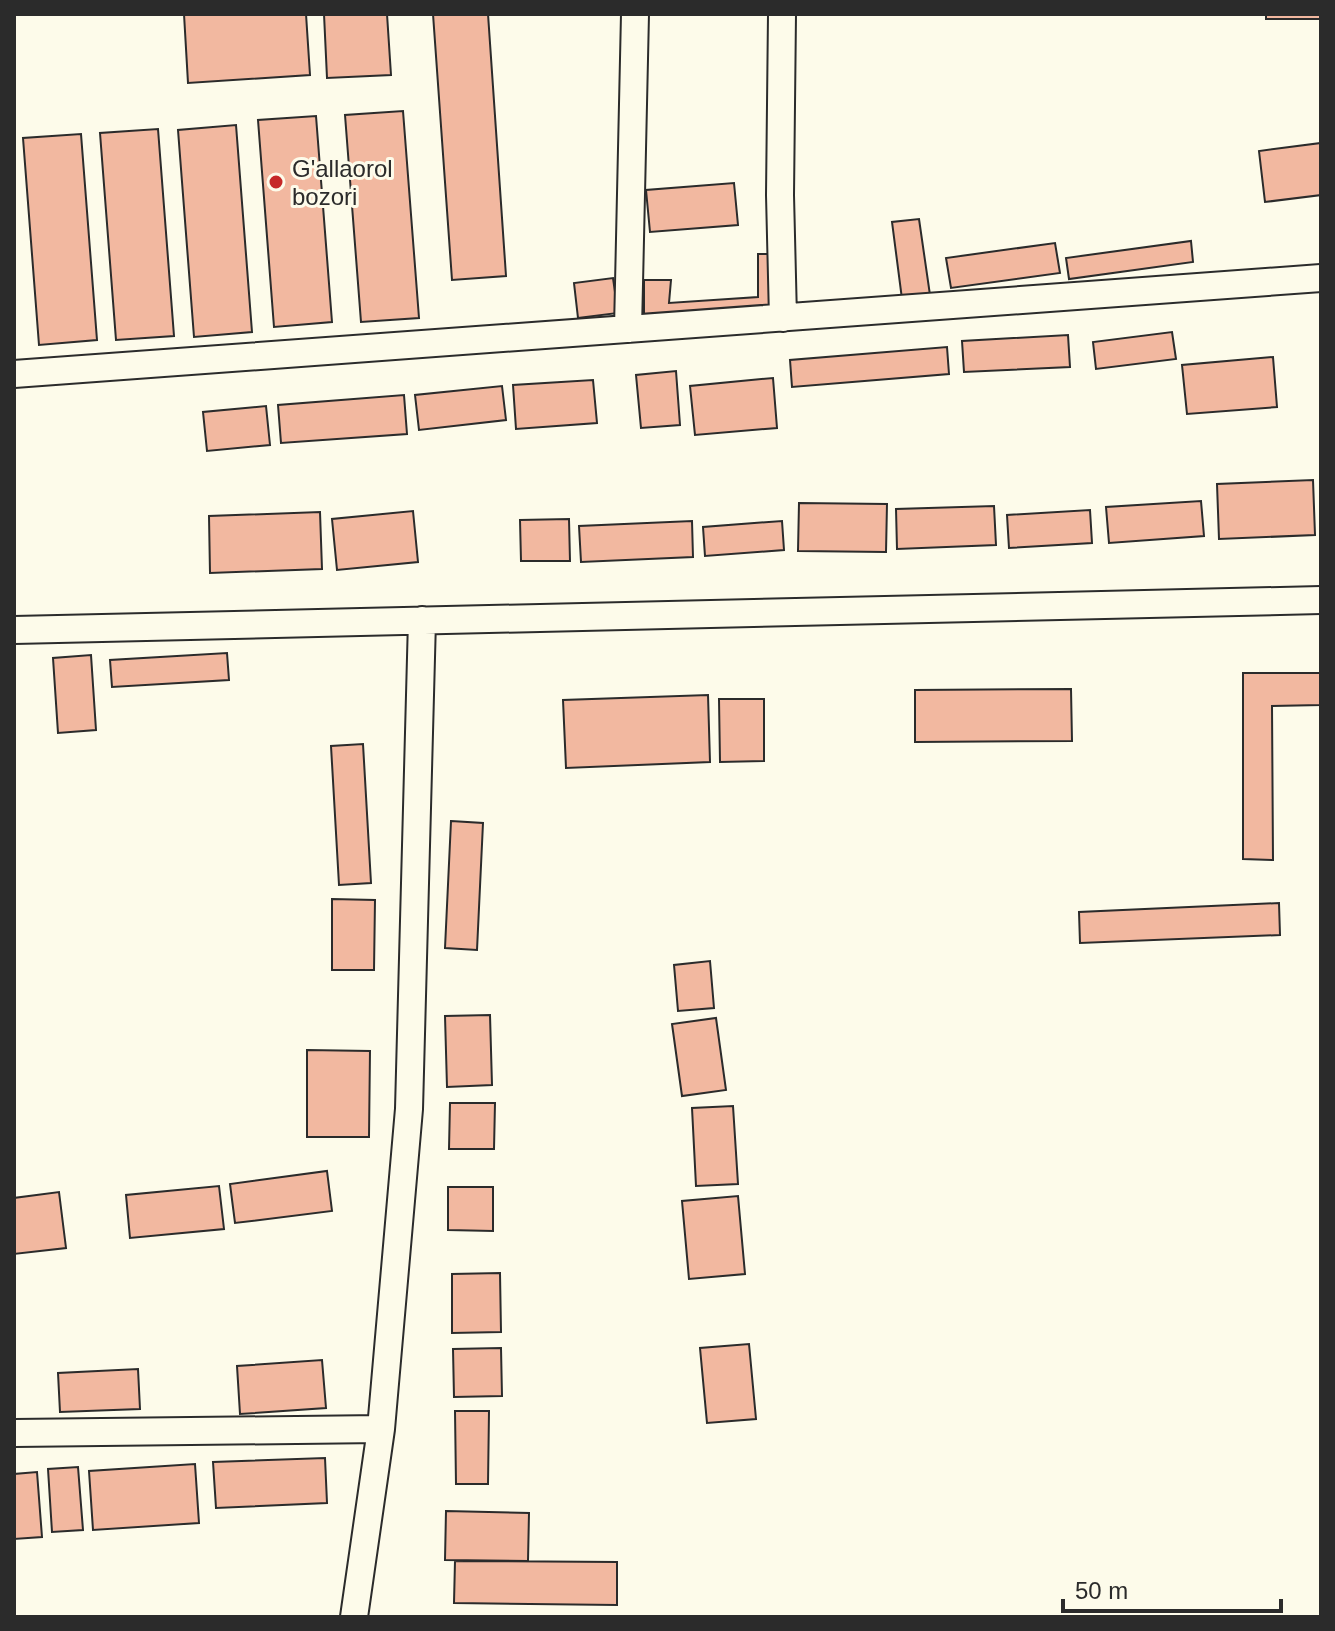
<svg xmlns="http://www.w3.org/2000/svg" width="1335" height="1631" font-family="Helvetica,sans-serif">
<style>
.building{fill:#f2b8a0;stroke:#2b2b2b;stroke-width:2}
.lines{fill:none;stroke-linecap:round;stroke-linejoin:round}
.minor-casing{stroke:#2b2b2b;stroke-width:30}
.minor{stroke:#fdfbea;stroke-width:26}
.poi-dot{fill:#c62828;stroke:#fdfbea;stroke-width:3}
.labels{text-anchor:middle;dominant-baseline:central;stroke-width:6;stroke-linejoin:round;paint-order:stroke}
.poi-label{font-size:24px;fill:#2b2b2b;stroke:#fdfbea;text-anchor:start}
</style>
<rect width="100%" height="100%" fill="#fdfbea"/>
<path class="building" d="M184,14H306L310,75L188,83Z
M324,14H387L391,75L327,78Z
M433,14H488L506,276L452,280Z
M1266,14H1321V19H1266Z
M403,111L419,318L361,322L345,115Z
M316,116L332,322L274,327L258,120Z
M236,125L252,332L194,337L178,130Z
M158,129L174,336L116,340L100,133Z
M81,134L97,340L39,345L23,138Z
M1321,143V195L1265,202L1259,151Z
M734,183L738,225L650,232L646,190Z
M919,219L930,295L902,299L892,222Z
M1191,241L1193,262L1069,279L1066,258Z
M1055,243L1060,273L951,288L946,258Z
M758,254H772L769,311L644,321V280H671L669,303L758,297Z
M613,278L618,313L578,318L574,283Z
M1172,332L1176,359L1096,369L1093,342Z
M1068,335L1070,367L964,372L962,341Z
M947,347L949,374L792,387L790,360Z
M1273,357L1277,407L1187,414L1182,365Z
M676,371L680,425L641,428L636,375Z
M773,378L777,428L695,435L690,386Z
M593,380L597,423L516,429L513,385Z
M502,386L506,420L419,430L415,395Z
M404,395L407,434L281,443L278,405Z
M266,406L270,445L207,451L203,412Z
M1313,480L1315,535L1219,539L1217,484Z
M1201,501L1204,536L1109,543L1106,507Z
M799,503L887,504L886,552L798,551Z
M994,506L996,545L897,549L896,509Z
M1090,510L1092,543L1009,548L1007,515Z
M413,511L418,562L337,570L332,519Z
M320,512L322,569L210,573L209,516Z
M569,519L570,561H521L520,520Z
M692,521L693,557L581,562L579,526Z
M782,521L784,550L705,556L703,527Z
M227,653L229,680L112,687L110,660Z
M91,655L96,730L58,733L53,658Z
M1243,673H1321V705L1272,706L1273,860L1243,859Z
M1071,689L1072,741L915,742V690Z
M708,695L710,762L566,768L563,700Z
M719,699H764V761L720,762Z
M363,744L371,883L339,885L331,746Z
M451,821L483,823L477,950L445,948Z
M332,899L375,900L374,970H332Z
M1279,903L1280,935L1080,943L1079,912Z
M710,961L714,1008L678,1011L674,965Z
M490,1015L492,1085L447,1087L445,1016Z
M716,1018L726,1090L682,1096L672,1024Z
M307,1050L370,1051L369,1137H307Z
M450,1103H495L494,1149H449Z
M733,1106L738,1184L696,1186L692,1108Z
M327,1171L332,1211L235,1223L230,1184Z
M219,1186L224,1229L130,1238L126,1195Z
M448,1187H493V1231L448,1230Z
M59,1192L66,1248L14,1254V1198Z
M738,1196L745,1274L689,1279L682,1201Z
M500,1273L501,1332L452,1333V1274Z
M749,1344L756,1419L707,1423L700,1348Z
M501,1348L502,1396L454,1397L453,1349Z
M322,1360L326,1408L240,1414L237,1366Z
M138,1369L140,1409L60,1412L58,1373Z
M455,1411H489L488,1484H456Z
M325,1458L327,1503L216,1508L213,1462Z
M195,1464L199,1523L93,1530L89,1471Z
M78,1467L83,1530L52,1532L48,1469Z
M37,1472L42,1537L14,1539V1474Z
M446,1511L529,1513L528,1561L445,1560Z
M455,1561L617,1562V1605L454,1603Z"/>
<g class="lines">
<g class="minor-casing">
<path id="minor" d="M782,14L780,195L783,318
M628,329L635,14
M14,374L1321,278
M14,630L1321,600
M14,1433L381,1429
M354,1617L381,1429L409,1109L422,620"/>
</g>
<use href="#minor" class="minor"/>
</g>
<circle class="poi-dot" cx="276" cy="182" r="8"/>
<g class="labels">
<g class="poi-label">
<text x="292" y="168">G'allaorol<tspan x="292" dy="28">bozori</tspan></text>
</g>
</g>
<rect width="1335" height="1631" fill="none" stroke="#2b2b2b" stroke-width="32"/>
<path d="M1063 1599v12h218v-12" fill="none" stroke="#2b2b2b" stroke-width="4"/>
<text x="1075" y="1599" font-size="24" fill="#2b2b2b" stroke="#fdfbea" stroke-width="6" paint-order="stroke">50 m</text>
</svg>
